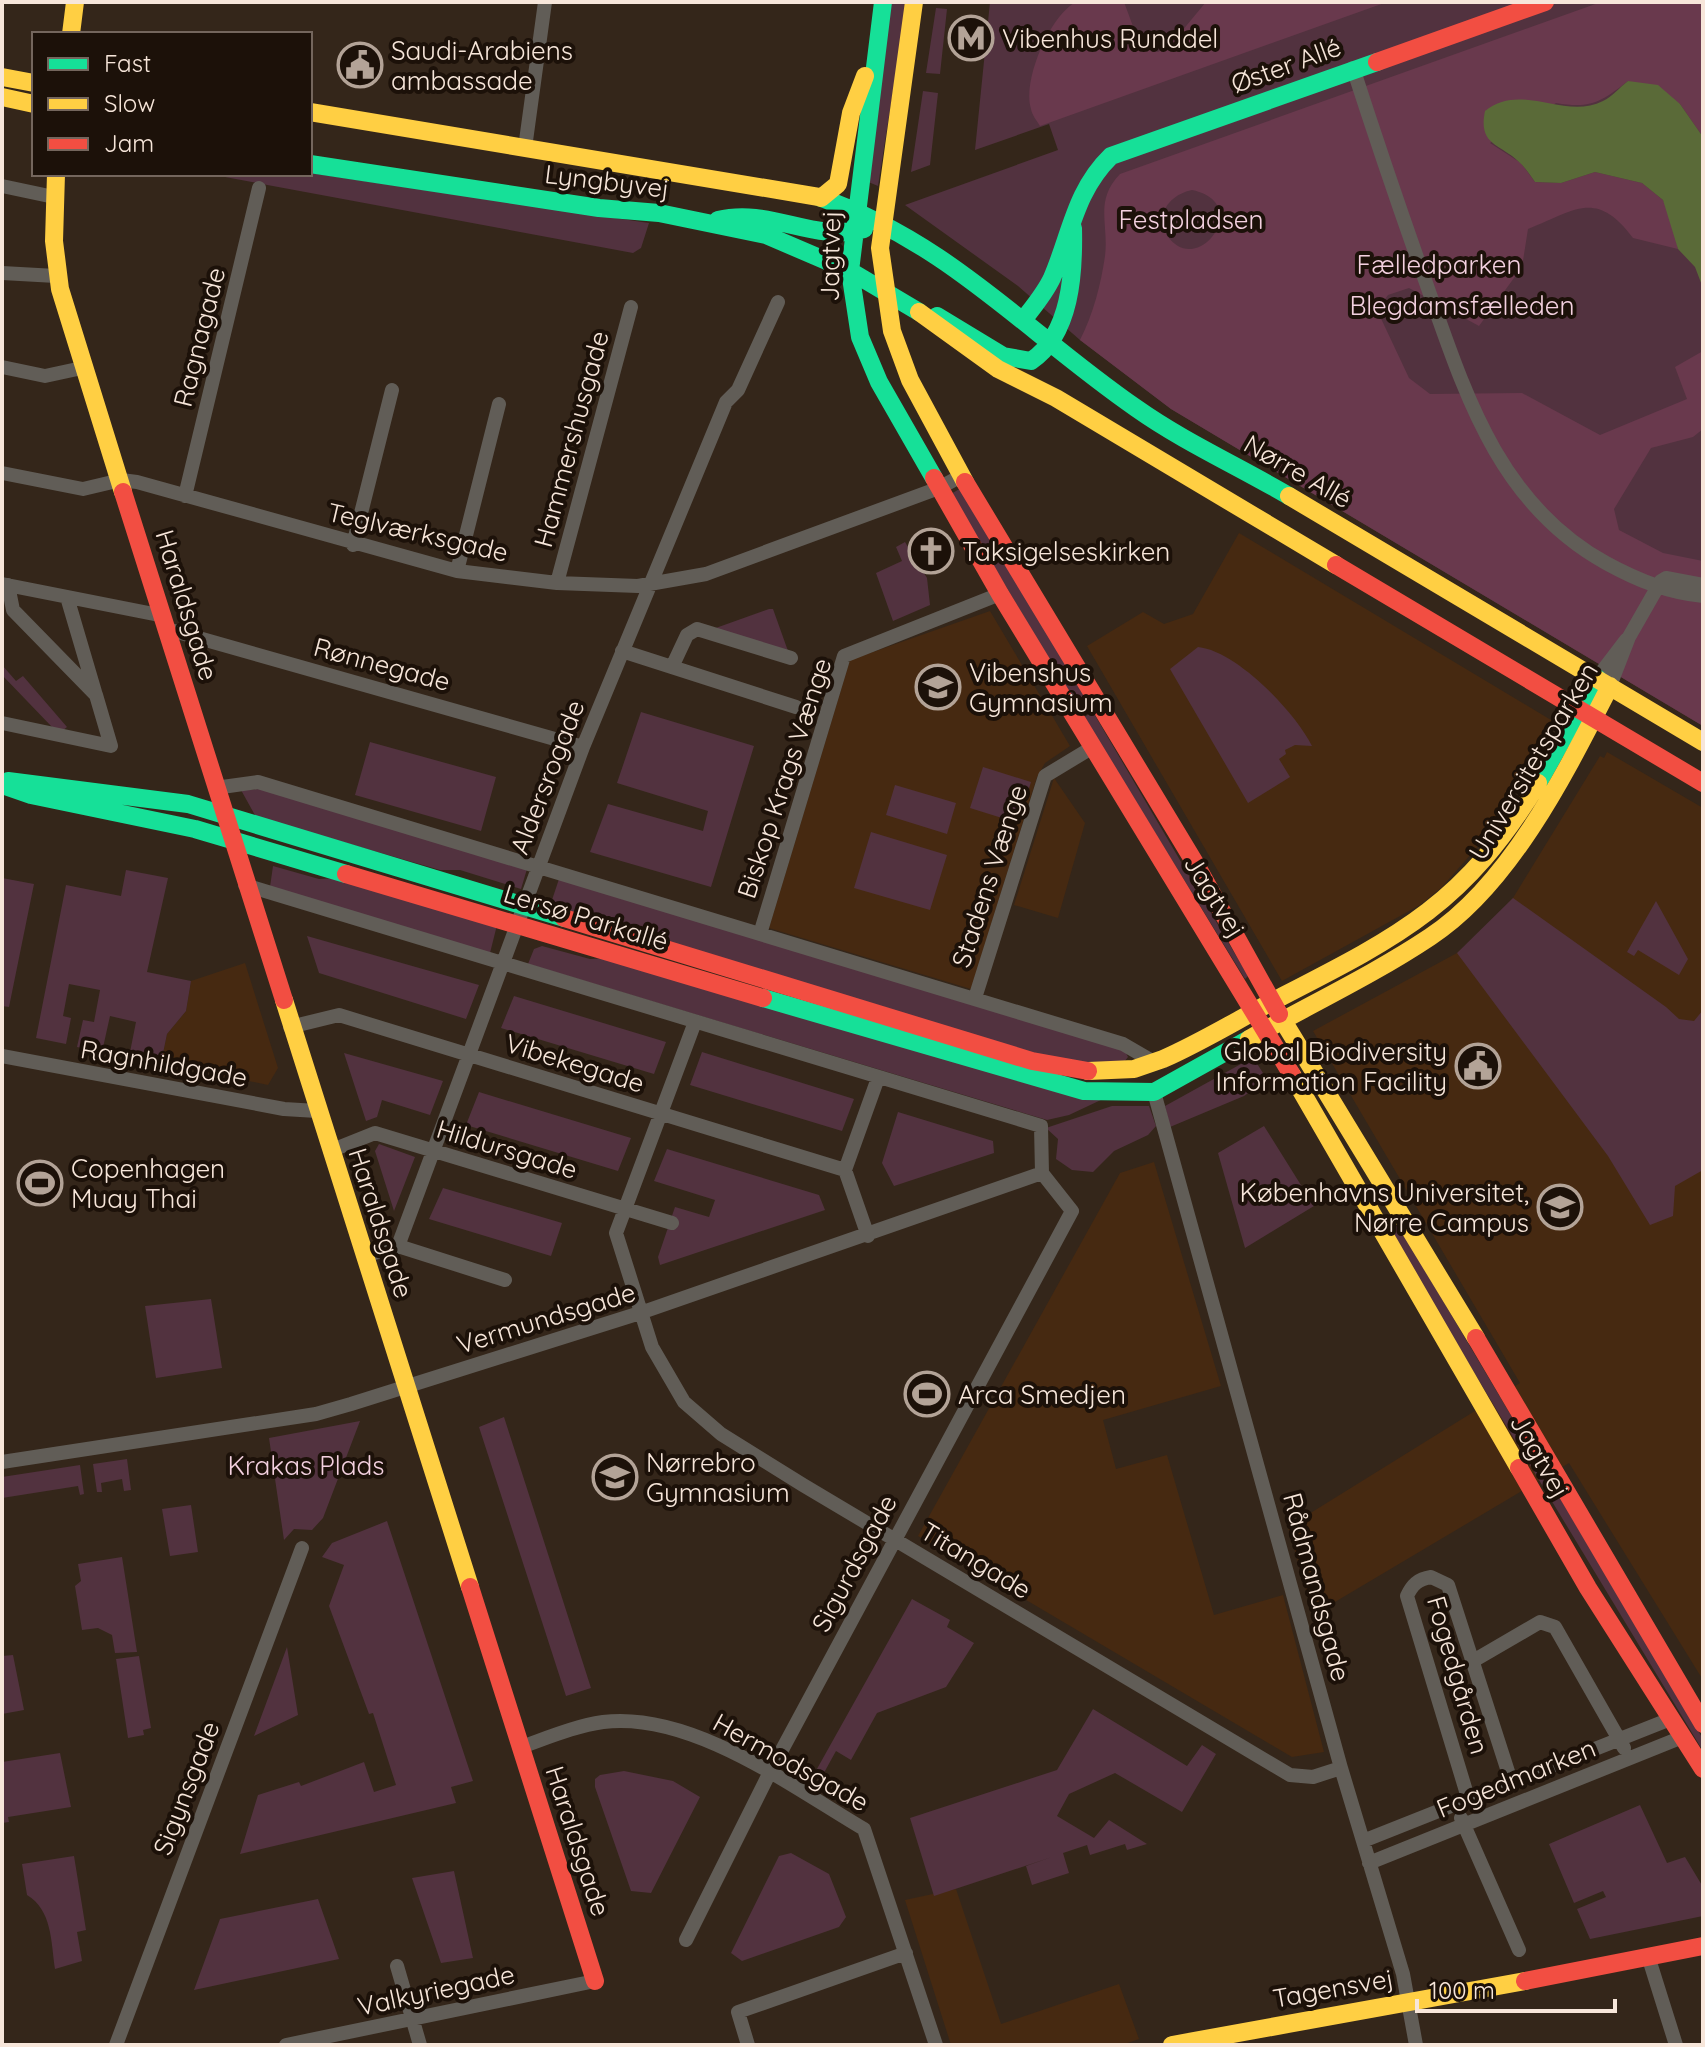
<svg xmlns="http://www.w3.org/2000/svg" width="1705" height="2047" font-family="Quicksand,sans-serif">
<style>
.built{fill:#462911}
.green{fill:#52323f}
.forest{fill:#69394d;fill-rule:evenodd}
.water{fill:#5a6a38}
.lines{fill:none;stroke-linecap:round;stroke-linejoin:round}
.street{stroke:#615d57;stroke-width:14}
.fast{stroke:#16e098;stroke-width:18}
.slow{stroke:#ffcf43;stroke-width:18}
.jam{stroke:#f24e42;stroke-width:18}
.labels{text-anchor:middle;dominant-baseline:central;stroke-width:8;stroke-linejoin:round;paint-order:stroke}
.poi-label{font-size:26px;fill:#f7e6da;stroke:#1c1109;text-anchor:start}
.street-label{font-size:26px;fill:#f7e6da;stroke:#1c1109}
.park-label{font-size:26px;fill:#f4d1e0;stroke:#1c1109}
</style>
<rect width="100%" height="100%" fill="#34261a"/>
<path class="built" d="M1239,533L1556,723L1495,827L1441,888L1420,905L1282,981L1087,646L1143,612L1164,624L1193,614Z
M990,611L1070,746L1045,763L1037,777L971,989L769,928L850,660Z
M1607,752L1703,808V1680L1569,1463L1313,1615L1288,1527L1520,1383L1313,1031L1457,953L1485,928L1513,898L1600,756L1604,758Z
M1054,778L1085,823L1058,918L1014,905Z
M245,963L278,1068L268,1085L161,1063L167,1034L186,1011L191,981Z
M1154,1162L1221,1386L1103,1420L1116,1469L1167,1455L1214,1615L1283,1595L1324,1752L1292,1757L918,1536L1120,1173Z
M956,1889L1001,2024L1119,1984L1139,2039L1122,2045H951L905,1900Z"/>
<path class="green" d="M891,2H907L878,186L866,181Z
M990,2H1703V726L1171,409L1080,340L1018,286L905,205L1058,150L1049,124L975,150Z
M936,8L947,9L940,74L926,73Z
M923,91L938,93L930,165L911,172Z
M310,173L649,223L641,248L633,253L209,174Z
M961,488L1091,708L1081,713L951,494Z
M905,542L927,578L930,605L893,621L876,573L902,561L896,547Z
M773,609L788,651L713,629L769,609Z
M1198,647C1237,651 1295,712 1312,746L1295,745L1285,750L1286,754L1279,759L1290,777L1248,803L1170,669Z
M2,665L16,681L23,676L67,727L62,731L52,727L2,675Z
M641,712L754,746L711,887L590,852L608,804L703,831L708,811L617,783Z
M1093,712L1248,976L1245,979L1084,717Z
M370,742L496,777L481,831L355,795Z
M983,767L1031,782L1018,823L970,808Z
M895,785L956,803L947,834L886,815Z
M260,789L527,869L521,889L460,870H440L256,817L241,790Z
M871,832L947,855L930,910L854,888Z
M273,866L319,879L337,878L497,925L490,953L270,887Z
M126,870L168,878L147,972L191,981L186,1011L167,1034L161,1063L129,1057L136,1022L110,1016L102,1052L77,1047L83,1020L94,1022L100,990L69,984L63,1016L71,1018L66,1044L36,1038L66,885L121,896Z
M2,878L34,884L9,1007L2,1006Z
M559,879L1125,1051L1128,1057L1124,1062L1091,1065L1055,1060L553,906L551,903Z
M1513,898L1666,1007L1679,1019L1694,1021L1703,1010V1170L1675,1186L1673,1216L1650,1225L1608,1156L1457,953Z
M1656,901L1688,959L1679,975L1638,950L1634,956L1627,952Z
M307,936L479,985L466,1019L319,973Z
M542,946L590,959L612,958L1103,1099L1069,1115L1047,1120L528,964L534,949Z
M514,996L666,1042L654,1074L501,1028Z
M702,1052L854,1099L842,1131L690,1085Z
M344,1053L443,1081L430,1115L382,1100L377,1117L366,1121Z
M1250,1059H1254L1263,1073L1254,1089L1244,1096L1170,1127L1165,1106Z
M479,1092L631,1138L618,1171L466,1125Z
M1112,1106H1149L1156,1126L1148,1135L1114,1151L1093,1172L1072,1170L1056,1159L1058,1139L1046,1128Z
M898,1112L993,1141L994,1153L894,1186L882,1163Z
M1264,1126L1314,1206L1245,1248L1218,1153Z
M379,1144L415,1157L394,1211L375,1151Z
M667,1149L819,1195L825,1210L660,1265L658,1257L675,1207L709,1217L715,1200L654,1181Z
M443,1188L562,1223L551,1256L429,1219Z
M1398,1225L1703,1739V1751L1389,1232Z
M211,1299L222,1368L156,1378L145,1306Z
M504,1417L591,1688L566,1696L479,1427Z
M360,1421L323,1518L312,1530L294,1529L284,1540L269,1438Z
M127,1459L131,1490L124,1491L122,1479L101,1483L102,1492H97L93,1464Z
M80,1465L84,1494L80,1495L78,1486L2,1498V1477Z
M191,1505L198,1552L170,1556L162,1509Z
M387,1521L473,1781L451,1787L456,1803L240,1854L258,1795L299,1782L301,1786L364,1762L374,1792L396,1785L373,1713L369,1714L329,1606L344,1565L322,1557L332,1543Z
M122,1557L137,1652L115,1653L112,1635L98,1628L82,1630L75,1586L81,1581L78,1564Z
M912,1599L950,1620L947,1627L974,1643L946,1687L877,1713L851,1760L836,1751L820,1780L813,1776Z
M287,1647L298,1715L254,1736Z
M13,1655L24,1710L2,1714V1656Z
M139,1656L151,1728L143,1730L144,1735L128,1738L116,1659Z
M1093,1709L1187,1766L1202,1745L1216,1754L1182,1812L1115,1773L1069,1794L1057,1816L1094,1838L1109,1820L1147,1844L1127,1850L1125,1844L1090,1855L1087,1845L1063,1853L1069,1873L1032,1885L1026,1866L1052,1857L934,1896L910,1818L1057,1770Z
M60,1753L71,1807L8,1817L9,1822L2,1823V1762Z
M624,1771L673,1781L700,1797L651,1893L631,1891L595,1787V1779L600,1775Z
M1640,1805L1667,1863L1685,1857L1703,1887V1916L1590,1939L1577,1909L1606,1897L1603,1891L1574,1903L1549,1844Z
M791,1853L829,1874L846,1917L839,1927L742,1961L731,1953L779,1856Z
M74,1856L86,1930L77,1932L82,1961L55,1969C51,1941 52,1910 27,1895L22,1864Z
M454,1871L473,1958L441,1963L412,1878Z
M318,1899L339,1959L194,1990L220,1919Z"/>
<path class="forest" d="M1076,2H1124L1141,48L1158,52L1172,43L1206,2H1387L1040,126C1037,121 1032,115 1031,109C1022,81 1050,15 1076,2Z
M1601,2H1703V137L1680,104L1628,81C1601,102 1591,109 1556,103L1490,143L1521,163L1535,182L1561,183L1595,172L1642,183L1663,200L1672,219L1678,249L1633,238C1596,189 1576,210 1528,229L1522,267L1479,326L1409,288L1388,295L1377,310L1409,378L1430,394L1522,393L1600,435L1687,399L1675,367L1703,351V429L1693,437L1651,448L1614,509L1619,530L1663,553L1703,561V726L1171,409L1080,340C1093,315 1101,284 1105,256C1109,224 1094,201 1120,174ZM1192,190C1255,203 1196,280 1167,235C1154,214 1171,194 1192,190Z"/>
<path class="water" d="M1628,81L1658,85L1680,104L1703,137V288L1695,267L1678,249L1663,200L1642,183L1595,172L1561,183L1535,182C1530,175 1525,167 1518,161C1499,143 1478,145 1485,111C1522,81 1564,121 1603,101C1612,97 1620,87 1628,81Z"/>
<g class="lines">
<path class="street" d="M1353,68C1376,139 1400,210 1425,280C1464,390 1497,503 1606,563C1637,580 1668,593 1703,596
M525,148L545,2
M2,186L54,197
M2,273L56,276
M2,367L45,376L82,368
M2,473L83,489L121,480L137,482L457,571L557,583L638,586L706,574L939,488L961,476
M185,496L259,188
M353,545L392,390
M457,571L499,404
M557,583L631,307
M2,584L164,616
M67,597L95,692
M167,629L583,747
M622,651L796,707
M672,667L687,635L697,629L791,658
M1597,678L1626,640
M1610,686L1629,637L1661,581L1666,578L1703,585
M2,723L111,746L96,695L13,610L8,585
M215,788L258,782L1123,1044L1154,1062
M245,885L1041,1126L1042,1173
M760,934L844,656L1000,594
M975,998L1045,776L1093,747
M695,1022L616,1233L652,1347L684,1402L721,1434L803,1485L1290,1775L1313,1777L1341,1768
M290,1027L339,1015L845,1170
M2,1056L284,1109L317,1111
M1154,1092L1341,1768L1403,1974L1416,2045
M330,1151L375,1133L672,1223
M868,1236L845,1170L878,1078
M398,1246L505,1280
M364,1256L398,1246L583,747L726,402L738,390L778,302
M2,1462L316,1414L351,1404L640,1313L1042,1173
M1473,1661L1540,1622L1555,1627L1624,1748
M521,1747C547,1738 575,1726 603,1722C691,1711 791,1786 864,1829L936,2045
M1469,1801L1407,1596C1412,1585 1418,1579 1431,1577L1448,1585L1512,1784
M1461,1818L1519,1950
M1363,1841L1668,1720
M1369,1863L1680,1738
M686,1940L769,1774L1072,1211L1042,1173
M1649,1959L1676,2045
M397,1966L420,2045
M116,2045L302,1548
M286,2045L595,1981
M748,2045L738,2012L906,1953"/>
<path class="fast" d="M883,2L850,271L860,337L879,382L934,478
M310,164L599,208L659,213L766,235L850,271L919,312
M819,197C950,243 1026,332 1136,408C1184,442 1238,466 1289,496
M718,220C770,207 813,243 864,229
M937,316L1003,356L1031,361C1071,334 1074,273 1073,228
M1024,319C1034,306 1045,293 1052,278C1071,234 1075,191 1111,156L1377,62
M8,781L188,804L564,918
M1538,783L1597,678
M2,785L31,795L195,829L346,874
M763,998L1084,1091L1154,1092L1249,1039"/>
<path class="slow" d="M914,2L880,248L892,331L910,380L965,482
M71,34L75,2
M2,77L34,83
M2,97L34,104
M310,112L819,197
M56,174L54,241L60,289L123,492
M821,198L838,184L851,113L865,76
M919,312L998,369L1056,398L1336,565
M1289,496L1703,742
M284,1000L470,1587
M1279,1014L1476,1338
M1249,1039C1309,1005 1373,975 1430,937C1511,884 1567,770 1610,686
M1088,1071L1134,1069L1163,1059C1204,1041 1242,1017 1281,997C1402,935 1465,903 1538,783
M1292,1075L1519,1468
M1172,2045L1525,1981"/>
<path class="jam" d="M1377,62L1545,2
M934,478L1000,594L1292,1075
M965,482L1195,863L1279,1014
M123,492L284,1000
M1336,565L1703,783
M346,874L763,998
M564,918L1032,1061L1088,1071
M1476,1338L1703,1724
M1519,1468L1588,1588L1703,1769
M470,1587L595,1981
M1525,1981L1703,1946"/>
</g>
<defs>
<g id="metro-ring" transform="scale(2.3)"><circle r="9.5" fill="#1c1109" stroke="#b3a397" stroke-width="1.5"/><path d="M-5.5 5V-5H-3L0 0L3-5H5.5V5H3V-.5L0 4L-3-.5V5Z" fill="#b3a397"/></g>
<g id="civic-ring" transform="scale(2.3)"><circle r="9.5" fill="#1c1109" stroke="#b3a397" stroke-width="1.5"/><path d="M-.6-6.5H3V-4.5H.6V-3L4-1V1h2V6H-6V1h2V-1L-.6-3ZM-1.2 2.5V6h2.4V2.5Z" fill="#b3a397"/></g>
<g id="church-ring" transform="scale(2.3)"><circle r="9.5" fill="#1c1109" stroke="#b3a397" stroke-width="1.5"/><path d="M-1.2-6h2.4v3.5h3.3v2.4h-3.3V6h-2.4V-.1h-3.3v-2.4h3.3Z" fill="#b3a397"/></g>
<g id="university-ring" transform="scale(2.3)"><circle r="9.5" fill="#1c1109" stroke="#b3a397" stroke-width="1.5"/><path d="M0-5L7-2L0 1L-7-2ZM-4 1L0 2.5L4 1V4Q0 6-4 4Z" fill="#b3a397"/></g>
<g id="stadium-ring" transform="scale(2.3)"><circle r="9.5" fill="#1c1109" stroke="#b3a397" stroke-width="1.5"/><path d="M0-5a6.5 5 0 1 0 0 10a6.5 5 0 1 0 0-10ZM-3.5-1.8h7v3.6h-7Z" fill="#b3a397"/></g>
</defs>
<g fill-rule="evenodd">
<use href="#metro-ring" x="971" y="38"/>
<use href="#civic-ring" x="360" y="65"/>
<use href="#church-ring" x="931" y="551"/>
<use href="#university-ring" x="938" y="687"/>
<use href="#civic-ring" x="1478" y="1066"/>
<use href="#stadium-ring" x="40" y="1183"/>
<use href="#university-ring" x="1560" y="1207"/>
<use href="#stadium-ring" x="927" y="1394"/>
<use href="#university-ring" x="615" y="1477"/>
</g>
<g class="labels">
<g class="poi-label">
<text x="1002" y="38">Vibenhus Runddel</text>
<text x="391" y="50">Saudi-Arabiens<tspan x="391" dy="30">ambassade</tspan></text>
<text x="962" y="551">Taksigelseskirken</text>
<text x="969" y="672">Vibenshus<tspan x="969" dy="30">Gymnasium</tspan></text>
<text x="1447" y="1051" text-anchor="end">Global Biodiversity<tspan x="1447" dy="30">Information Facility</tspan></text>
<text x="71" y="1168">Copenhagen<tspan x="71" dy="30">Muay Thai</tspan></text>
<text x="1529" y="1192" text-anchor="end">Københavns Universitet,<tspan x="1529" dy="30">Nørre Campus</tspan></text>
<text x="958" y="1394">Arca Smedjen</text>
<text x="646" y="1462">Nørrebro<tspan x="646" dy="30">Gymnasium</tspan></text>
</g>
<g class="street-label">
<text transform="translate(1286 65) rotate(-20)">Øster Allé</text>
<text transform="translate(607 181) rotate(7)">Lyngbyvej</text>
<text transform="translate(830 256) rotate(-89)">Jagtvej</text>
<text transform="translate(199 337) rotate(-76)">Ragnagade</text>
<text transform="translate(571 439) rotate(-75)">Hammershusgade</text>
<text transform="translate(1298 471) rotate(30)">Nørre Allé</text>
<text transform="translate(418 532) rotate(13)">Teglværksgade</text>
<text transform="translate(187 605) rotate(73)">Haraldsgade</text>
<text transform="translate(382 664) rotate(15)">Rønnegade</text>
<text transform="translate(1533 761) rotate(-59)">Universitetsparken</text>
<text transform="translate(547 777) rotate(-69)">Aldersrogade</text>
<text transform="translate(784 778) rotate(-72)">Biskop Krags Vænge</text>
<text transform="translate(989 876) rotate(-72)">Stadens Vænge</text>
<text transform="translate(1215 896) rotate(58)">Jagtvej</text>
<text transform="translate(586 917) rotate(17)">Lersø Parkallé</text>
<text transform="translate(164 1063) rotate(10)">Ragnhildgade</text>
<text transform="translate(575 1063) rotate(17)">Vibekegade</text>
<text transform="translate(507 1149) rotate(17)">Hildursgade</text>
<text transform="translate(381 1223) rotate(72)">Haraldsgade</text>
<text transform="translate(546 1318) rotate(-17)">Vermundsgade</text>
<text transform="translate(1540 1456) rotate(60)">Jagtvej</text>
<text transform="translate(976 1560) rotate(31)">Titangade</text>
<text transform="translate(854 1563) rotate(-62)">Sigurdsgade</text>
<text transform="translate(1317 1587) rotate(75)">Rådmandsgade</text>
<text transform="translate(1458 1675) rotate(74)">Fogedgården</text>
<text transform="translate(791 1762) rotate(29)">Hermodsgade</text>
<text transform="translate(1516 1778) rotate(-22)">Fogedmarken</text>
<text transform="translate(186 1788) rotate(-69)">Sigynsgade</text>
<text transform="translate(578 1841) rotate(72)">Haraldsgade</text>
<text transform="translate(1333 1988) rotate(-10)">Tagensvej</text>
<text transform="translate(436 1990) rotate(-12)">Valkyriegade</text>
</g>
<g class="park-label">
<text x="1191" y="219">Festpladsen</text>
<text x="1439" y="264">Fælledparken</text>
<text x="1462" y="305">Blegdamsfælleden</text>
<text x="306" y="1465">Krakas Plads</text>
</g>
</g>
<rect width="1705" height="2047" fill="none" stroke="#f7e6da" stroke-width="8"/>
<rect x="32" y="32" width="280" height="144" fill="#1c1109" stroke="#74665d" stroke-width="2"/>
<rect x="48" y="58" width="40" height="12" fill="#16e098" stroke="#74665d" stroke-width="2"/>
<text x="104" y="72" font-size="24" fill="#f7e6da">Fast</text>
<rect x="48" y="98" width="40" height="12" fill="#ffcf43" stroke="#74665d" stroke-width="2"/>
<text x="104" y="112" font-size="24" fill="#f7e6da">Slow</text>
<rect x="48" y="138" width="40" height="12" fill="#f24e42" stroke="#74665d" stroke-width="2"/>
<text x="104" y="152" font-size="24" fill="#f7e6da">Jam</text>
<path d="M1417 1999v12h198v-12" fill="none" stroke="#f7e6da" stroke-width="4"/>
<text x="1429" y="1999" font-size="24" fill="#f7e6da" stroke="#1c1109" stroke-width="6" paint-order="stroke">100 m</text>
</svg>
